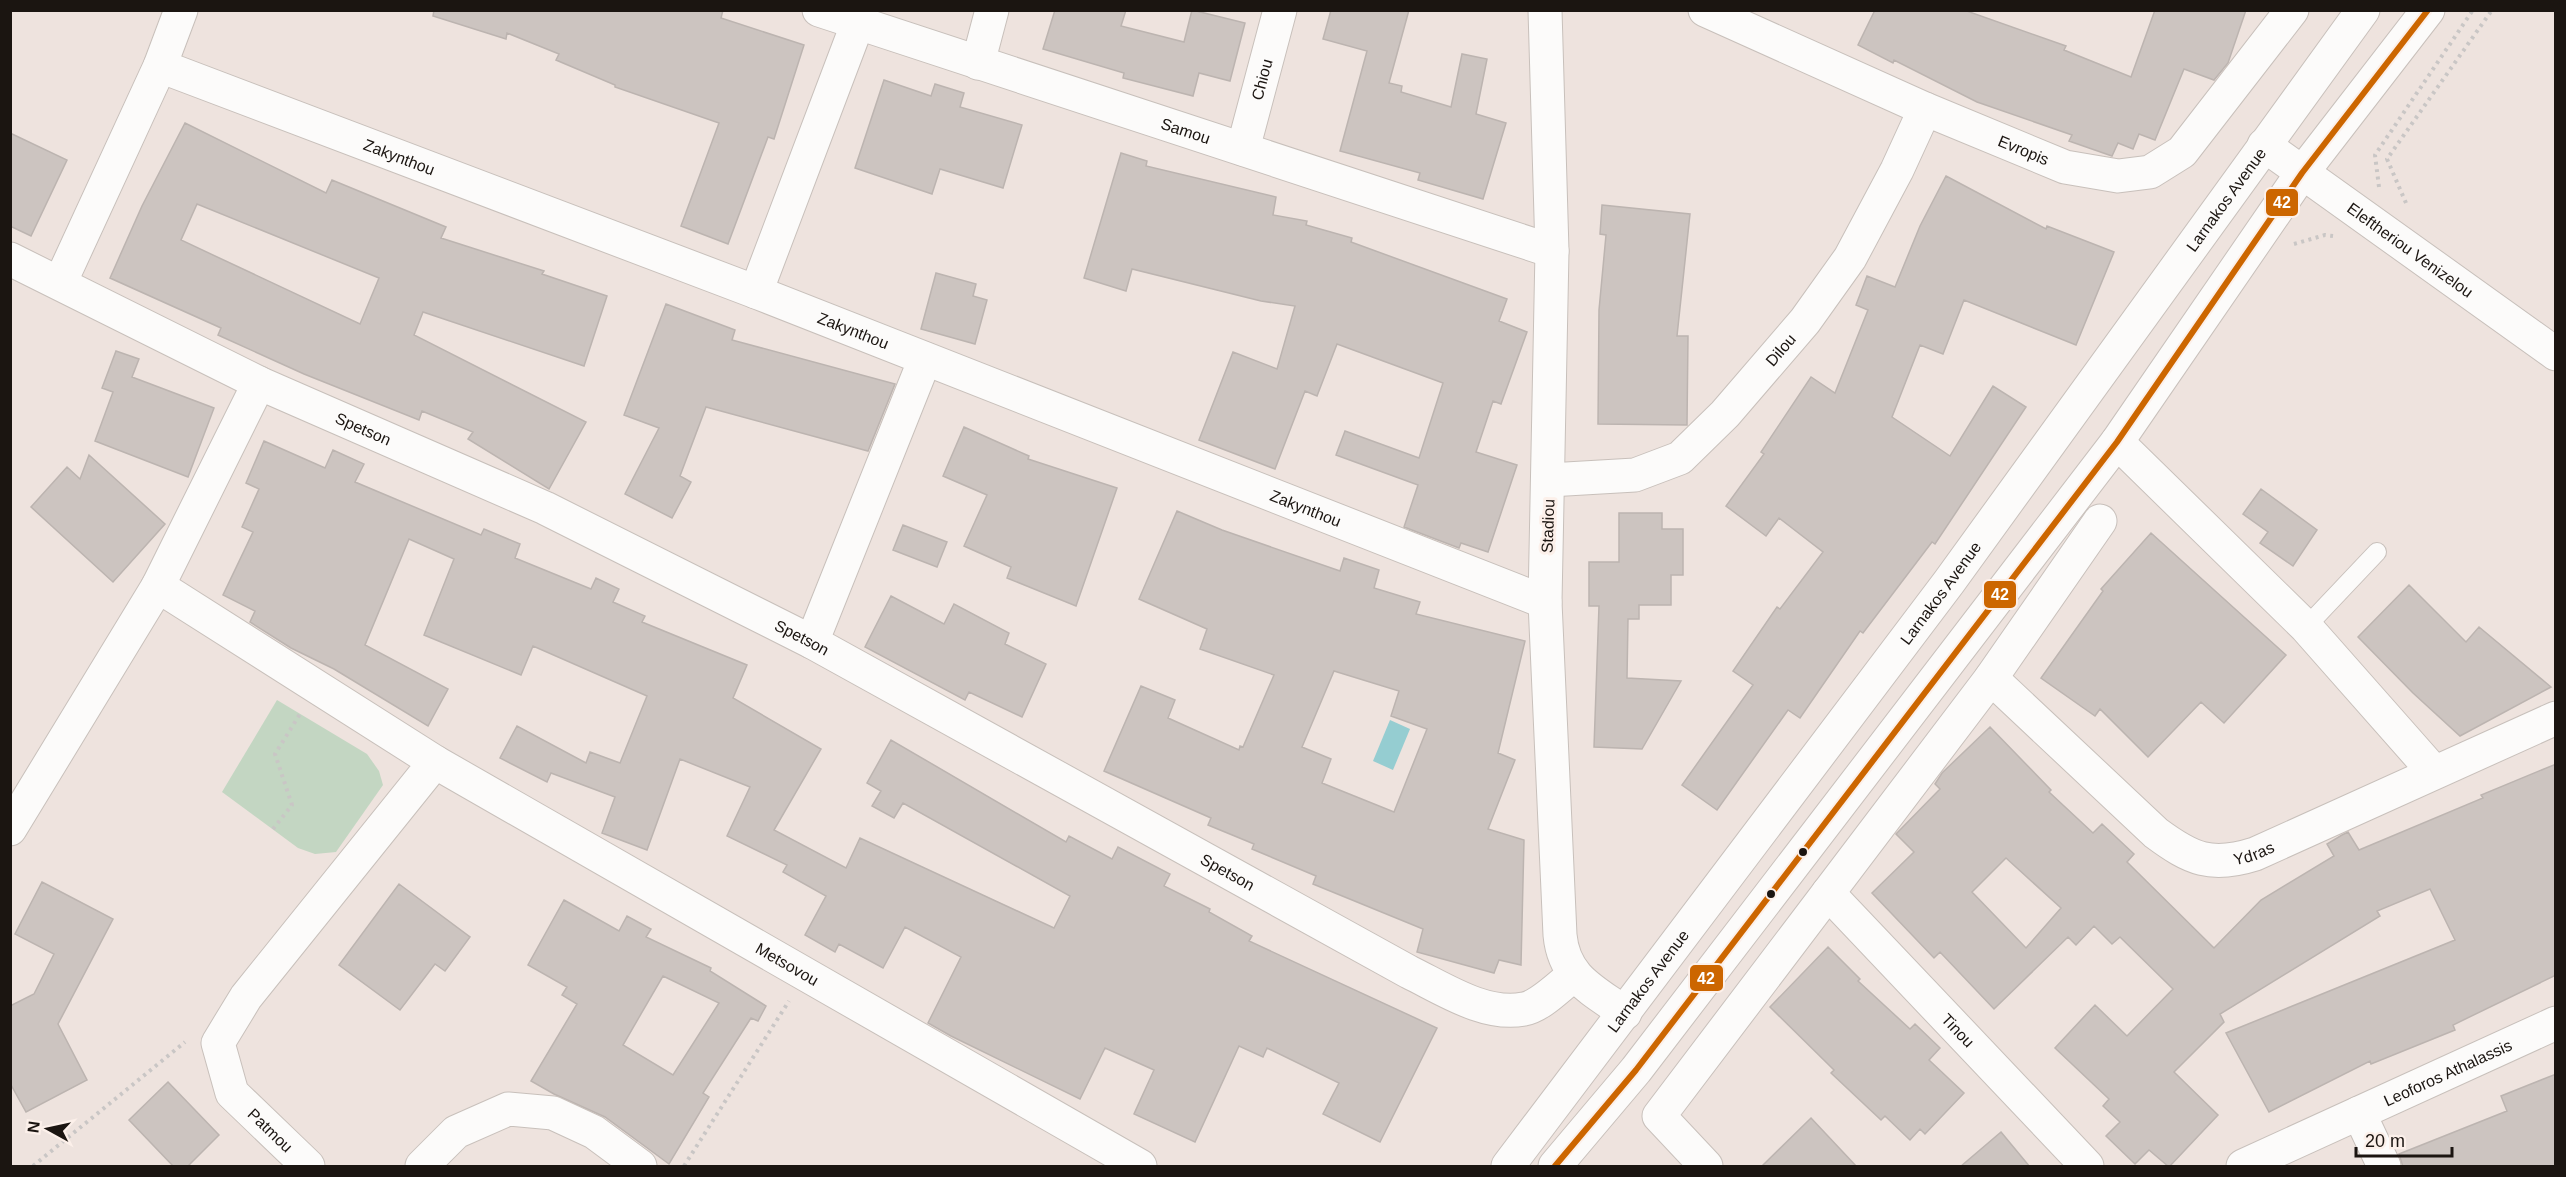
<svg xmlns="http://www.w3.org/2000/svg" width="2566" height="1177" font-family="Helvetica,sans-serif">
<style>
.green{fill:#c3d6c2}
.water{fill:#95cdd1}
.building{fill:#ccc4c0;stroke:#bcb4b0;stroke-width:1.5;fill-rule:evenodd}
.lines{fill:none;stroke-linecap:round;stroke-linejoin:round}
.lane-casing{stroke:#c8c0bb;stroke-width:20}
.street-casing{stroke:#c8c0bb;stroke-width:35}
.secondary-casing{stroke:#c8c0bb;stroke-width:35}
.path{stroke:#c9c6c5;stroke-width:4;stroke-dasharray:3 4.5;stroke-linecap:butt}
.lane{stroke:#fcfbfa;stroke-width:18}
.street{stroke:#fcfbfa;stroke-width:33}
.secondary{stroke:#fcfbfa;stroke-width:33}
.bus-1-casing{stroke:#fcf0ea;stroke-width:10}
.bus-1{stroke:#c60;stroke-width:6}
.bus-dot{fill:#1b1511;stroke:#fcf0ea;stroke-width:2}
.labels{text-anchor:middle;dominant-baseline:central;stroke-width:6;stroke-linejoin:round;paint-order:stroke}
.street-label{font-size:16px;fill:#1b1511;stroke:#fcf0ea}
.line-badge{stroke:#fcf0ea;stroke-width:2}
.badge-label{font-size:16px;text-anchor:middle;font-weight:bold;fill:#fff}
</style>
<rect width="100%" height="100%" fill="#eee3de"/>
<path class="green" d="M277,700L367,754L379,771L383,785L336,852L315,854L298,848L222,792Z"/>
<path class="water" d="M1390,720L1410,729L1393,770L1373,761Z"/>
<path class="building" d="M434,10H723L721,18L804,45L774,139L768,137L728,244L681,226L719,123L615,87V85L556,60L559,54L507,33L506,39L433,16Z
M1055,10H1126L1121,26L1184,42L1192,10L1245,23L1230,81L1199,73L1193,96L1123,78L1124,73L1043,49Z
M1331,10H1409L1389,83L1402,86L1401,92L1451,107L1462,54L1487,59L1476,114L1506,123L1483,199L1418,180L1420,173L1340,151L1367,51L1323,39Z
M1875,10H1964L2066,46L2064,50L2131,77L2155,10H2246L2228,63L2214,80L2184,69L2155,140L2139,134L2133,149L2118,143L2112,156L2069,141L2072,135L1977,102L1894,60L1893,63L1858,45Z
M884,80L931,96L935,84L964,93L960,107L1022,125L1003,188L940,169L932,194L855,168Z
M185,123L326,193L332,180L446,227L441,238L544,271L542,274L607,296L584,366L423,312L414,335L586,422L549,489L468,439L473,432L422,411L419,420L304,374L218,335L221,328L110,278L142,206ZM197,204L379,278L360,324L181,240Z
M10,133L67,160L31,236L10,226Z
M1121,153L1147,161L1146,166L1276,197L1273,215L1307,221L1306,225L1352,238L1351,242L1507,299L1499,321L1527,332L1501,404L1493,401L1476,452L1517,465L1488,552L1461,543L1459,548L1404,527L1418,485L1336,455L1345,431L1419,458L1443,383L1337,344L1317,396L1305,391L1275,469L1199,440L1233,352L1277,369L1295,306L1261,301L1132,269L1126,291L1084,278Z
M1946,176L2046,229L2047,226L2114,252L2076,345L1964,300L1943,354L1920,345L1892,417L1950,456L1993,386L2026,407L1935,544L1932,542L1863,633L1860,631L1800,718L1788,710L1717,810L1682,785L1753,685L1733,671L1777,607L1780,609L1823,552L1779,518L1766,536L1726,506L1764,454L1761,452L1811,377L1835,393L1868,310L1856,305L1867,276L1895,287L1920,226Z
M1602,205L1690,214L1677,336H1688L1687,425L1598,424L1599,310L1606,235L1600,234Z
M936,273L976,284L973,296L987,300L975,344L921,329Z
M666,304L735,330L732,340L895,384L868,451L706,407L680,476L691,482L672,518L625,494L659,428L624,415Z
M116,351L139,359L132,377L214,408L188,477L95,441L113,392L102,388Z
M964,427L1029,456L1028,459L1117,488L1076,606L1007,578L1011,567L964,546L987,495L943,476Z
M264,441L325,468L333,450L364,464L355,482L481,535L484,529L520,544L515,558L591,589L596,578L619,589L613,602L645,616L642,622L747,665L733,698L821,749L774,830L846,868L860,838L1054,928L1070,896L903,803L894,818L872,806L881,791L867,783L891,740L1066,842L1069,836L1112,859L1118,847L1170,874L1164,886L1210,909L1209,912L1252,936L1249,941L1437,1028L1380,1142L1323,1114L1339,1083L1267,1048L1263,1057L1239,1046L1195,1142L1134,1114L1154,1070L1105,1048L1080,1099L951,1036L928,1023L961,957L905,927L883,968L839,944L835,952L805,935L826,896L783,872L787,865L727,836L750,787L680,759L647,850L602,833L615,797L551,773L547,782L500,758L517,726L586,763L590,752L620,763L647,696L533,646L521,675L424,635L454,559L409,539L365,645L448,689L428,726L334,669L291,648L250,622L255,611L223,595L253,532L242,527L259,489L246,483Z
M89,455L165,524L113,582L31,507L67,467L80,479Z
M2261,489L2317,530L2293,566L2260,543L2268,532L2243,514Z
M1177,511L1222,530L1340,571L1344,558L1379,570L1374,588L1420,602L1416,614L1525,641L1498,753L1515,760L1488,829L1524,840L1521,965L1499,960L1494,973L1417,952L1423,929L1313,884L1316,876L1252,849L1254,844L1208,825L1211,818L1104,771L1141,686L1175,700L1168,718L1239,750L1240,746L1243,747L1274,675L1200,649L1207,629L1139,599ZM1334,671L1399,691L1391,716L1427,729L1394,812L1322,783L1331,759L1302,747Z
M1619,513H1662V529H1683V575H1671V605H1639V619H1628L1627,678L1681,681L1642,749L1594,747L1599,606H1589V562H1619Z
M903,525L947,542L937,567L893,550Z
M2151,533L2286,655L2224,723L2201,702L2148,757L2100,709L2095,716L2041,678L2103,591L2101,589Z
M2409,585L2466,642L2479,627L2551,687L2460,736L2413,693L2358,637Z
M891,596L944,624L954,604L1009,633L1005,644L1046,664L1022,717L969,692L965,700L865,647Z
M1990,727L2051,790L2049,792L2093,833L2102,824L2134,854L2127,862L2214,948L2261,900L2334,856L2327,844L2342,835L2348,832L2359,850L2483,798L2481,795L2556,764V975L2453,1025L2455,1030L2371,1064L2370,1061L2269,1112L2226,1033L2455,940L2430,889L2377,911L2380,916L2220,1014L2224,1022L2174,1072L2218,1115L2169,1167L2149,1150L2135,1164L2106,1136L2120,1122L2103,1106L2109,1099L2055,1048L2095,1005L2127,1036L2173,989L2120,937L2112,944L2094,926L2076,945L2068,937L1994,1009L1940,952L1934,958L1872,893L1914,852L1896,834L1940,789L1935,784L1942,773ZM2006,858L2061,908L2026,948L1972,892Z
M42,882L113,919L58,1024L87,1080L26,1112L10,1083V1006L34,994L54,954L15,934Z
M399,884L470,937L445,971L435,964L400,1010L339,965Z
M564,900L619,931L627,916L651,929L646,937L711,968L710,971L766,1006L758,1021L751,1018L703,1093L709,1097L669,1164L605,1117L554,1094L531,1081L577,1004L562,995L567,987L528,965ZM663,976L719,1003L673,1075L623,1045Z
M1828,947L1860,979L1858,981L1910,1029L1915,1024L1940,1048L1929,1060L1964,1093L1925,1134L1920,1129L1910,1140L1885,1116L1881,1120L1831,1073L1834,1070L1770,1007Z
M2556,1074V1167H2403L2399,1154L2507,1111L2501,1096Z
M168,1082L219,1135L187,1167H174L129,1120Z
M1811,1118L1857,1167H1761Z
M2001,1132L2030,1167H1960Z"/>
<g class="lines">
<g class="lane-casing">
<path id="lane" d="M2306,627L2377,552"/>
</g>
<g class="street-casing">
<g id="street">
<path id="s1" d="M819,10L1552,251"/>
<path id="s2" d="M1705,10L1925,109L2065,167L2118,176L2150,172L2182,152L2292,10"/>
<path d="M978,63L992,10"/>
<path id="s3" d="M160,66L756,292L1545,602"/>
<path id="s4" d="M1243,149L1280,10"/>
<path id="s5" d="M10,259L259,383L545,508L812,642L1409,972C1442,988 1485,1017 1524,1009C1541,1006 1560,985 1574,975"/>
<path d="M60,283L160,66L181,10"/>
<path d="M756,292L857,25"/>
<path d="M2117,442L2306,627L2434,772"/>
<path id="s6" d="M1549,480L1635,475L1680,458L1725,414L1805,321L1850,258L1897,170L1925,109"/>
<path id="s7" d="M158,586L435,762L246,997L218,1043L232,1093L308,1166"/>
<path d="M812,642L925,359"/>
<path id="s8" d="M1991,678L2156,833C2191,859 2211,868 2255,854L2556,718"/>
<path id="s9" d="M435,762L1140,1166"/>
<path d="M10,829L158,586L259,383"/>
<path id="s10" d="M1828,893L2087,1166"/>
<path d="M2359,1113L2384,1166"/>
<path d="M422,1166L456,1132L508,1109L553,1113L594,1132L640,1166"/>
<path d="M1706,1166L1659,1116L1991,678L2100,521"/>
</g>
</g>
<g class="secondary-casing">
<g id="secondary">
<path d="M1545,10L1552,251L1545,602L1560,935C1564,978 1593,990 1625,1013"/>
<path id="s11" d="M2264,145L2556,354"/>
<path id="s12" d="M1508,1166L1949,582L2363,10"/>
<path d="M1555,1166L1636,1070L2117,442L2302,173L2428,10"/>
<path id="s13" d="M2243,1166L2556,1023"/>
</g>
</g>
<path class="path" d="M2379,187L2375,155L2473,10
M2406,203L2387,159L2492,10
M2294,244L2325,235L2333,236
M273,829L292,805L275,754L300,714
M33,1166L185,1042
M684,1166L789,1001"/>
<use href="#lane" class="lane"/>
<use href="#street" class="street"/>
<use href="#secondary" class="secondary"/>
<g class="bus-1-casing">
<path id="bus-1" d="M1555,1166L1636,1070L2117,442L2302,173L2428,10"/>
</g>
<use href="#bus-1" class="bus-1"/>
</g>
<g class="bus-dot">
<circle cx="1803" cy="852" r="5"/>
<circle cx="1771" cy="894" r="5"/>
</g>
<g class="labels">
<g class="street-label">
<text stroke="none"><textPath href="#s4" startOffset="72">Chiou</textPath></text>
<text stroke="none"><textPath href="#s1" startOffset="386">Samou</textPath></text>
<text stroke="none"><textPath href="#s2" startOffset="348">Evropis</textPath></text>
<text stroke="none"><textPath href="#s3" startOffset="256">Zakynthou</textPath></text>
<text stroke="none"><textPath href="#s12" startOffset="1204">Larnakos Avenue</textPath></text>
<text stroke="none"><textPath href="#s11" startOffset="180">Eleftheriou Venizelou</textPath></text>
<text stroke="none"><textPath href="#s3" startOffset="742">Zakynthou</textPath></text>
<text stroke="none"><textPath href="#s6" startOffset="282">Dilou</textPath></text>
<text stroke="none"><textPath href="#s5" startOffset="392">Spetson</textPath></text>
<text stroke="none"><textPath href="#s3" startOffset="1228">Zakynthou</textPath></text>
<text transform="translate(1548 526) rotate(-88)">Stadiou</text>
<text stroke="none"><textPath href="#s12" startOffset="718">Larnakos Avenue</textPath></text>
<text stroke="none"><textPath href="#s5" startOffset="878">Spetson</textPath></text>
<text stroke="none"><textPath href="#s8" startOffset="332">Ydras</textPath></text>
<text stroke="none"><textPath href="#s5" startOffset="1364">Spetson</textPath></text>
<text stroke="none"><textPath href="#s9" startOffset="406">Metsovou</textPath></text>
<text stroke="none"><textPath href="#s12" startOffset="232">Larnakos Avenue</textPath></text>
<text stroke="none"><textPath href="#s10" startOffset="189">Tinou</textPath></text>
<text stroke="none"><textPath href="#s13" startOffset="225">Leoforos Athalassis</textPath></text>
<text stroke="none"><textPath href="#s7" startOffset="789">Patmou</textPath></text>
</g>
</g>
<g class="line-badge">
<rect x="2265" y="188" width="34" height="29" rx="6" fill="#c60"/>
<rect x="1983" y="580" width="34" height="29" rx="6" fill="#c60"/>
<rect x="1689" y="964" width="35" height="28" rx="6" fill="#c60"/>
</g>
<g class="badge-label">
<text x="2282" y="208">42</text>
<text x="2000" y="600">42</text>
<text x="1706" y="984">42</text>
</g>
<rect width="2566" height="1177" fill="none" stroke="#1b1511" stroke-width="24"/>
<g transform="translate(48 1129) rotate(278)" stroke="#fcf0ea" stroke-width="4.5" paint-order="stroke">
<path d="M0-4.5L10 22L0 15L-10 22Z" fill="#1b1511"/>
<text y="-9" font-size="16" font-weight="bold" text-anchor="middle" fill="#1b1511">N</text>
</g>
<path d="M2356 1147v9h96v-9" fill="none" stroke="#1b1511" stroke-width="3"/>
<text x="2365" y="1147" font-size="18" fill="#1b1511" stroke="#fcf0ea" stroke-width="4.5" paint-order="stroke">20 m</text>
</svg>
